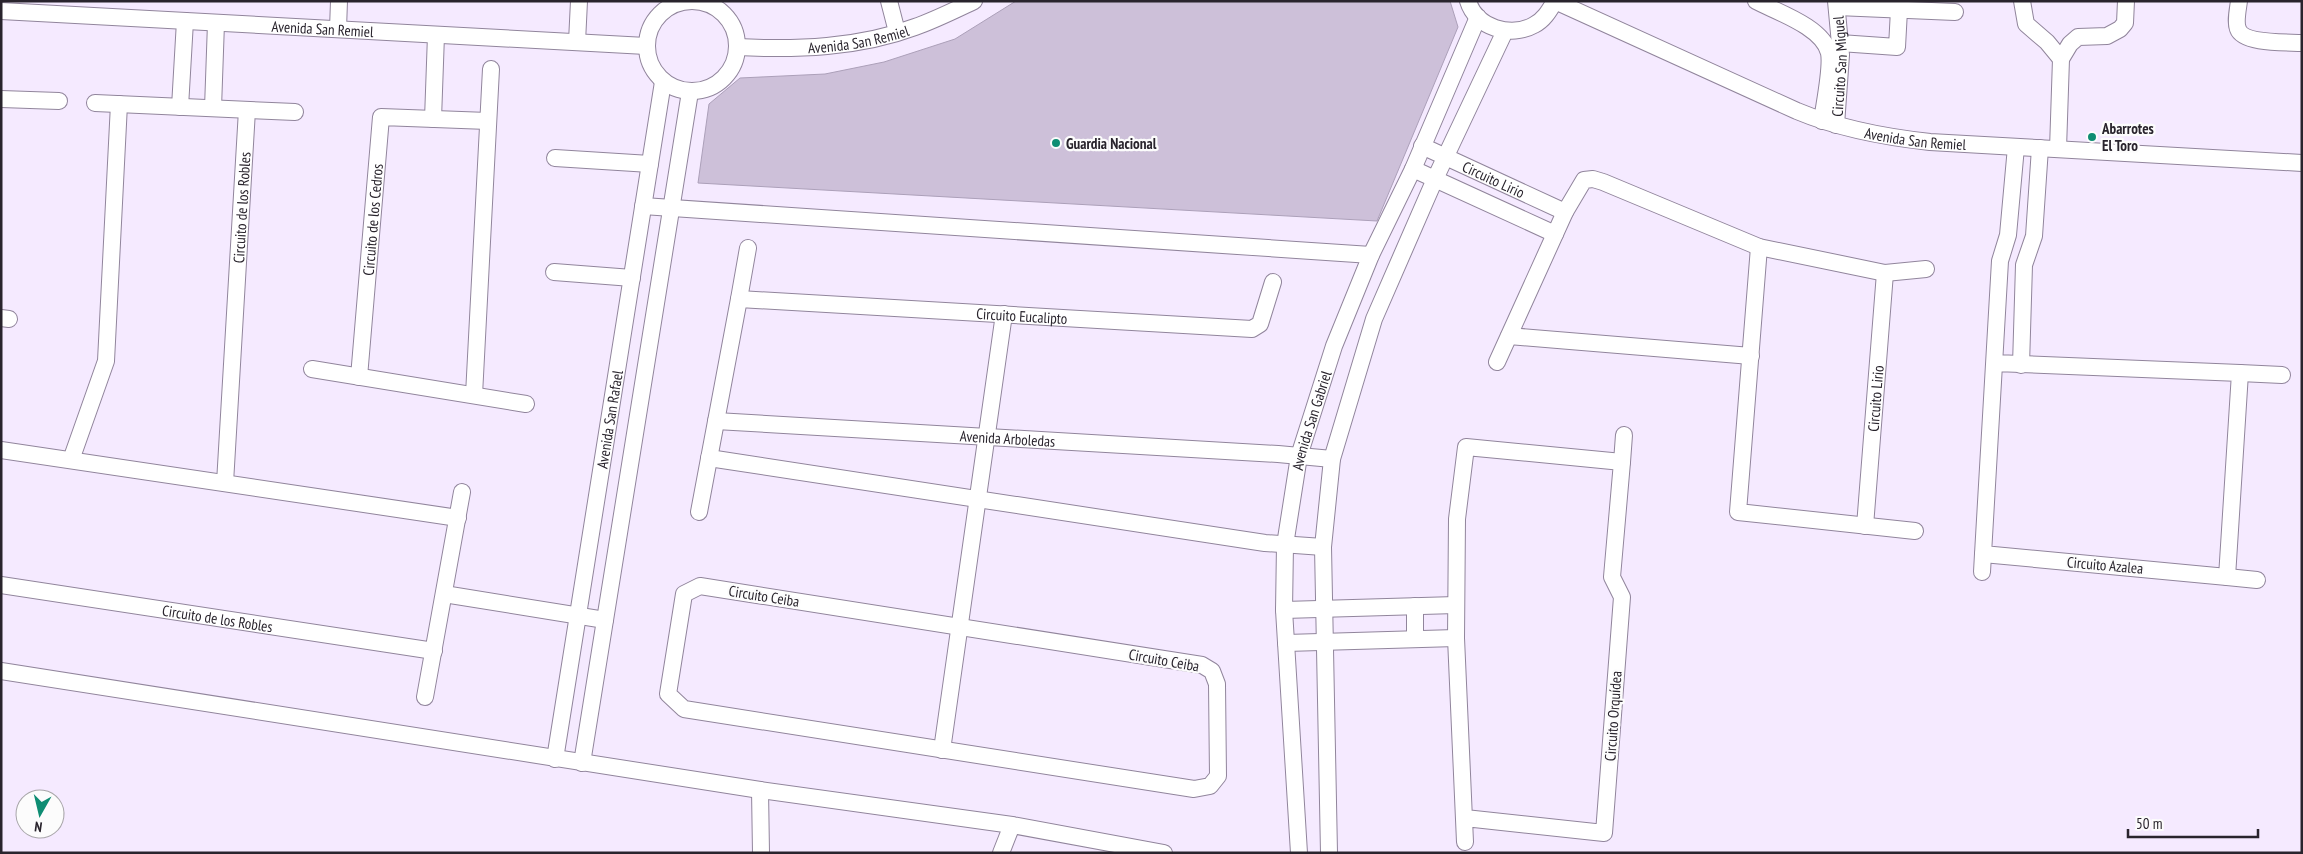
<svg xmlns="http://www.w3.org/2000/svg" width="2303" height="854" font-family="'PT Sans Narrow',sans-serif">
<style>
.building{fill:#cdc0d9;stroke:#aca0b9}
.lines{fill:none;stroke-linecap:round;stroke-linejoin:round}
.minor-casing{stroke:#91859c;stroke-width:18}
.minor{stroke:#fff;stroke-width:16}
.poi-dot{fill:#0e8d73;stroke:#fcfcfc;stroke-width:2}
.labels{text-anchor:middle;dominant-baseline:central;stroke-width:4.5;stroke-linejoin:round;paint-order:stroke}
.street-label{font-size:15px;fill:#29242d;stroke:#fcfcfc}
.poi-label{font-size:15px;font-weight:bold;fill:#29242d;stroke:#fcfcfc;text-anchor:start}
</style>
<rect width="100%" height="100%" fill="#f5eaff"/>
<path class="building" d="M1016,1H1450L1458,27L1377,221L698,183L709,104L740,78L825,74L884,62L955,39Z"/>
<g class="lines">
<g class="minor-casing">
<g id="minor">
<circle cx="692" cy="46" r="45"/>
<path d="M889,1L897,32"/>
<path d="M1468,1C1476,28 1511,38 1534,25C1544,20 1549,11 1555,1"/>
<path id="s1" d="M1555,1L1797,111C1840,129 1884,137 1930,142L2302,163"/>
<path d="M1756,1C1777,12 1823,27 1829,53C1832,68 1824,105 1822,121"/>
<path d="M2022,1L2026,24L2047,42L2061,59"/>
<path d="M2239,1C2238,9 2235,22 2238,29C2243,44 2287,42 2302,43"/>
<path d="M1837,7L1955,12"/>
<path id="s2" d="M1,11L646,46"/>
<path d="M338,29L339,1"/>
<path d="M577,42L579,1"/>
<path d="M1840,43L1897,47L1899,10"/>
<path id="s3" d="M737,47C796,50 859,48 915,27C935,20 955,10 974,1"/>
<path d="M1,99L59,101"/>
<path d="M95,103L295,112"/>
<path d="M180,107L185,21"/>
<path d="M213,108L216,23"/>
<path d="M433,119L436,35"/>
<path id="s4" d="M1836,125L1841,55L1836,1"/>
<path id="s5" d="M1422,146L1565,212"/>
<path d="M2058,149L2061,59L2070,44L2078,37L2107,36L2120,29L2125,23L2126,1"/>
<path d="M555,158L650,164"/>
<path d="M1413,169L1555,234"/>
<path d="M643,206L1371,255"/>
<path d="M1759,247L1738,512L1915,531"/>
<path d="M554,272L632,278"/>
<path d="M739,299L748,248"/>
<path d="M1,318L9,319"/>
<path d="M1509,336L1751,356"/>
<path d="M1497,362L1565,212L1584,180L1593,179L1603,182L1759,247L1885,273L1926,269"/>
<path d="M1995,363L2240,373L2227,577L1983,554L2000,261L2008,235L2016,147"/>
<path d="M2021,365L2024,265L2034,236L2040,148"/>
<path d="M312,369L526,404"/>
<path d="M2240,373L2282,375"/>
<path id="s6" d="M359,377L381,117L488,121"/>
<path d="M474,395L491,69"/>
<path id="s7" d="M716,421L1278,454L1332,459"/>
<path d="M1,450L458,518"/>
<path d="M709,458L1265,543L1323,547"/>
<path d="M71,460L106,361L119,104"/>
<path d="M1622,462L1624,435"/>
<path id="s8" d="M225,483L247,110"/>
<path id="s9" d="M699,512L739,299L1252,329L1260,324L1273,282"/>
<path id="s10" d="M1865,526L1885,273"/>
<path d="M1982,572L1983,554"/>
<path d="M2227,577L2257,580"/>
<path id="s11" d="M1,585L434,651"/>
<path d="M700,586L1202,665L1212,671L1217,684L1218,776L1210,786L1194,789L684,709L668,694L684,594Z"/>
<path d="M444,594L605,620"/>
<path d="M1415,606V639"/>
<path d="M1284,610L1456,605"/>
<path d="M1286,643L1456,638"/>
<path d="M1,671L760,790L1012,825L1164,853"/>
<path d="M425,697L462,492"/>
<path d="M942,750L1004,314"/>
<path id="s12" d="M555,759L663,82"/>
<path d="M582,763L690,92"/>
<path d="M760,790L761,853"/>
<path d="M1465,842L1456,638L1457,519L1466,447L1622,462L1612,577L1622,597L1604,833L1465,818"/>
<path d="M1001,853L1012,825"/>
<path id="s13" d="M1299,853L1284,610L1285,545L1299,456L1334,346L1371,255L1413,169L1478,17"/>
<path d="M1329,853L1323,547L1332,459L1374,319L1435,179L1505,31"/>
</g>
</g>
<use href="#minor" class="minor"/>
</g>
<g class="poi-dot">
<circle cx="2092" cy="137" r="5"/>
<circle cx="1056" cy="143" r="5"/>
</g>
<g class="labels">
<g class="street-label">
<text stroke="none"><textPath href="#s2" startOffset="322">Avenida San Remiel</textPath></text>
<text stroke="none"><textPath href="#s3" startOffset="122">Avenida San Remiel</textPath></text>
<text stroke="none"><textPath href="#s4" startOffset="59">Circuito San Miguel</textPath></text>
<text stroke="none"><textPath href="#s1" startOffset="388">Avenida San Remiel</textPath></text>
<text stroke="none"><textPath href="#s5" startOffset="79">Circuito Lirio</textPath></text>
<text stroke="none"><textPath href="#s8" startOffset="276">Circuito de los Robles</textPath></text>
<text stroke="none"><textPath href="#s6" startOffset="158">Circuito de los Cedros</textPath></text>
<text stroke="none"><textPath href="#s9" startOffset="500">Circuito Eucalipto</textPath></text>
<text stroke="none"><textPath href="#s10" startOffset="128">Circuito Lirio</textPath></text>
<text stroke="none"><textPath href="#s12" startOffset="344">Avenida San Rafael</textPath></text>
<text stroke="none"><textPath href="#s13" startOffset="436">Avenida San Gabriel</textPath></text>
<text stroke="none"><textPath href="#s7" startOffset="292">Avenida Arboledas</textPath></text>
<text transform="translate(2105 565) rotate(5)">Circuito Azalea</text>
<text transform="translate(764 596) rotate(9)">Circuito Ceiba</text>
<text stroke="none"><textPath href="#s11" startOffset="219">Circuito de los Robles</textPath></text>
<text transform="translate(1164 660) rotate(10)">Circuito Ceiba</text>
<text transform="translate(1613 716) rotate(-86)">Circuito Orquídea</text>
</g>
<g class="poi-label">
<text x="2102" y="128">Abarrotes<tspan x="2102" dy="17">El Toro</tspan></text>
<text x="1066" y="143">Guardia Nacional</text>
</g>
</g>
<rect width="2303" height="854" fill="none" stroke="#29242d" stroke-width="5"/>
<g transform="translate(40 814) rotate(188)"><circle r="24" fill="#fcfcfc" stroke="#a8a6a9"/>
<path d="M0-4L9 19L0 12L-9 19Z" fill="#0e8d73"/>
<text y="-8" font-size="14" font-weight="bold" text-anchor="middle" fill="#29242d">N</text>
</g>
<path d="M2128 829v8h130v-8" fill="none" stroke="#29242d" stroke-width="2.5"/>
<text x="2136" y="829" font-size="15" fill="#29242d" stroke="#fcfcfc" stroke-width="4" paint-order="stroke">50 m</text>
</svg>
